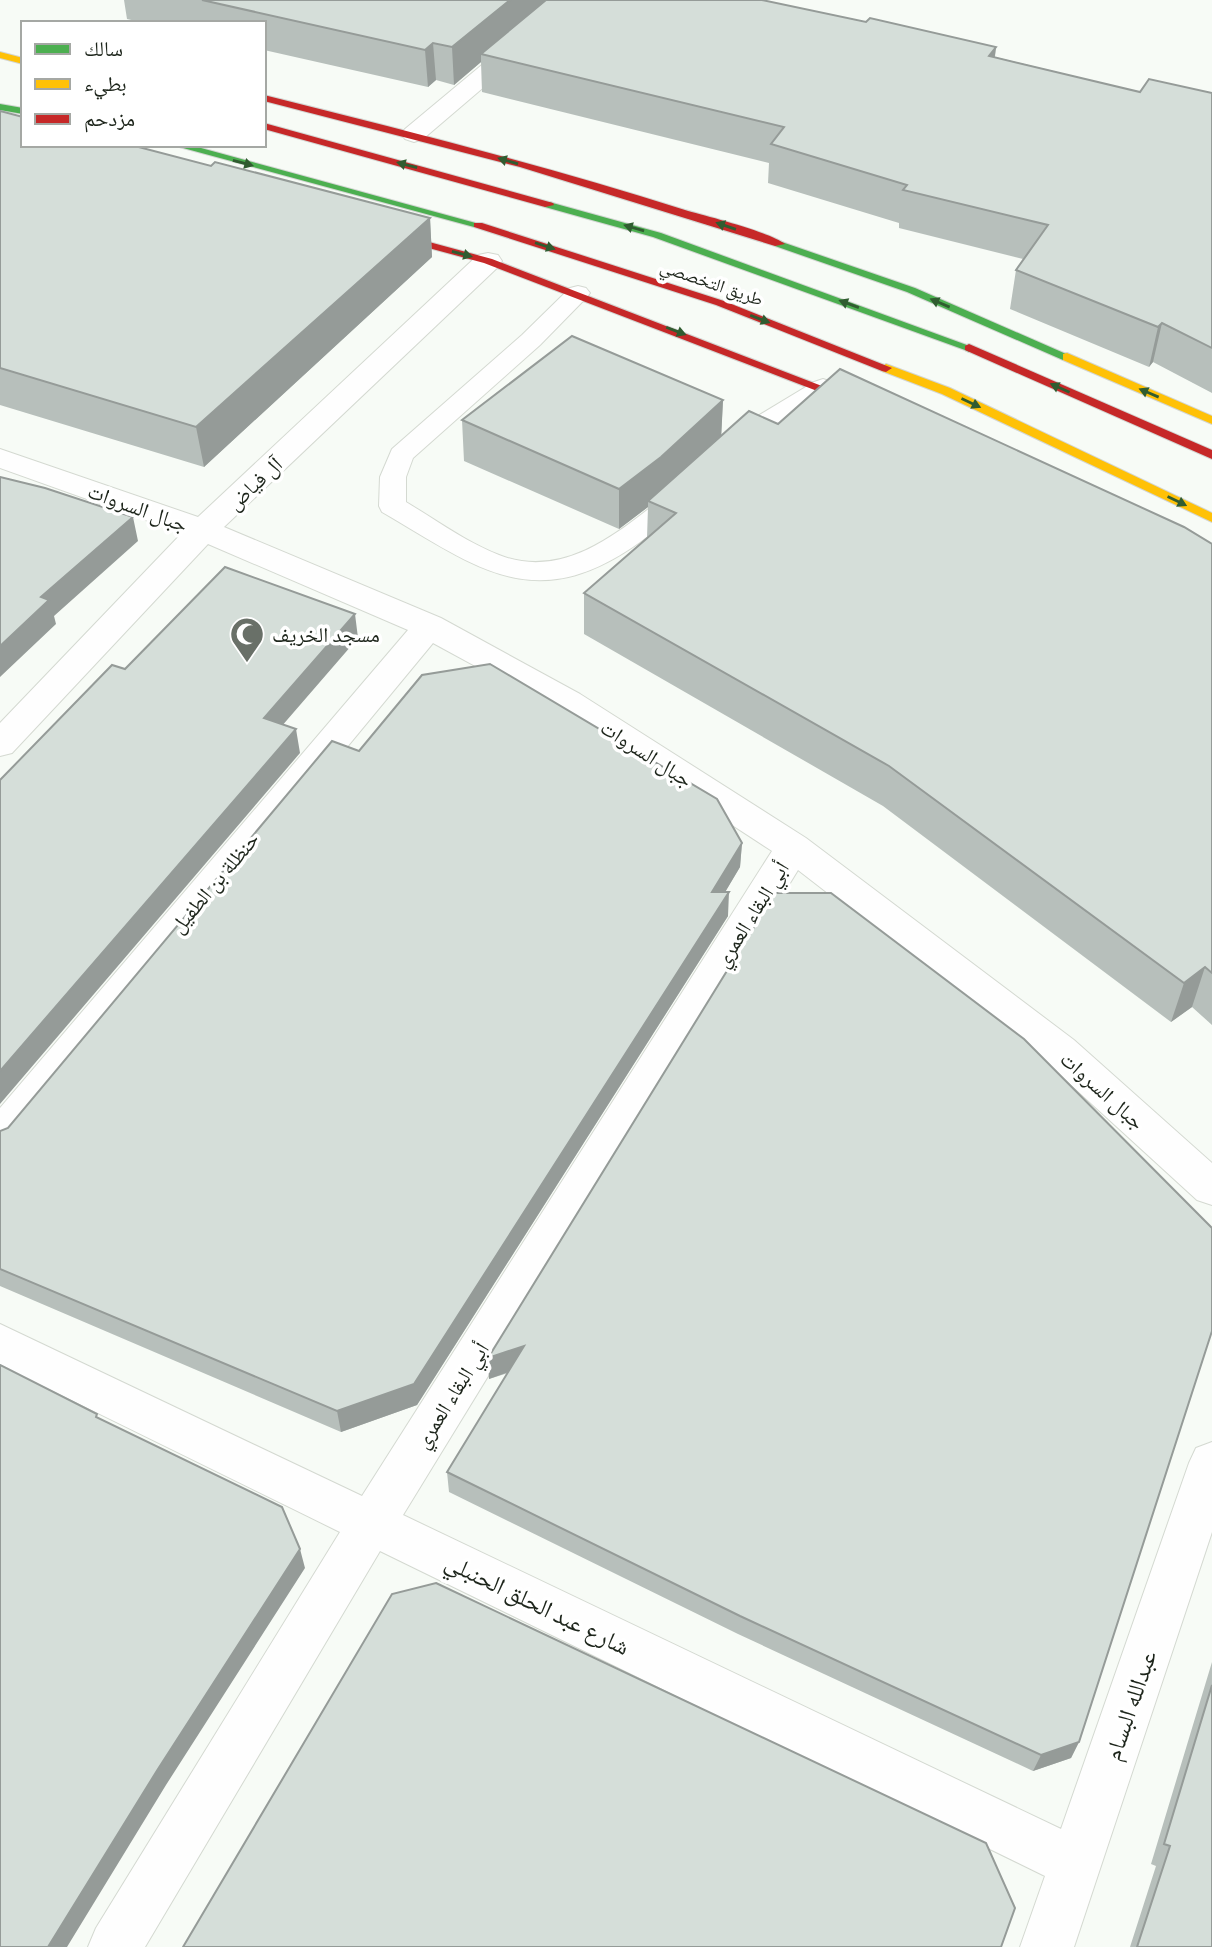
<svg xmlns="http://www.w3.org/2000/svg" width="1212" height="1947" font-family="Manrope,'Noto Naskh Arabic',sans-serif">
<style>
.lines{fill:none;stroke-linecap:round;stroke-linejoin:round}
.lane-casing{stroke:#d4d9d1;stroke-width:2}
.street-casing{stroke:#d4d9d1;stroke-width:2}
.fast-casing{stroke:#d3d6d3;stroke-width:2}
.slow-casing{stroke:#d3d6d3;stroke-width:2}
.jam-casing{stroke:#d3d6d3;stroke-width:2}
.lane{fill:#fefefe;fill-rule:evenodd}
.street{fill:#fefefe;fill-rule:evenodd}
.fast{fill:#4caf50;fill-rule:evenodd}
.slow{fill:#ffc107;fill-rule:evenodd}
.jam{fill:#c62828;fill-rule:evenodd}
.wall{fill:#b7bfbb}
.shaded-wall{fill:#959b98}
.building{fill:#d5ded9;stroke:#959b98;stroke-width:2}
.oneway{fill:#305c30}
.labels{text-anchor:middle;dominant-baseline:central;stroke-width:7;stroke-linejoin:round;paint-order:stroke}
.far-street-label{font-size:18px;fill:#1d251b;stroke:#fff}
.street-label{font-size:21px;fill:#1d251b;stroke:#fff}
.poi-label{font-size:21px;fill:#1d251b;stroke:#fff;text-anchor:start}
.near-street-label{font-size:24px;fill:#1d251b;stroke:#fff}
</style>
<rect width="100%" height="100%" fill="#f7fbf6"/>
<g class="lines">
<g class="lane-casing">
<path id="lane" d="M578,286L586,288L590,293L586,298L540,345L413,458L406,477V502C436,520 466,542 499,555C567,582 625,527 675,488L684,486L693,488L697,494C685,513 658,528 640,542C535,617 478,568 382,512L379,506L380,477L392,449L522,335L570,288Z
M823,379L832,382L836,387L832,392L756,440L742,454L733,456L724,454L720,448L738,428L814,382Z"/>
</g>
<g class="street-casing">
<path id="street" d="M560,0H586L423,139L414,142L405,139L401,134L405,129Z
M488,253L498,255L502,261L498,267L224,527L441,618L580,694L806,838L1074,1040L1212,1163V1205L1197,1200L1046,1062L798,870L403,1515L1061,1829L1189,1463L1196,1448L1212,1442V1532L1074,1947H1020L1045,1876L380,1551L145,1947H88L96,1928L340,1532L0,1365V1324L362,1496L772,851L556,710L433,643L15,1149L0,1154V1108L408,630L208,544L12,753L0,756V723L182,533L0,468V449L198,517L478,255Z"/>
</g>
<g class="fast-casing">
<path id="fast" d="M0,104L23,108V114L0,110Z
M172,145H190L483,225L474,227Z
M549,202L661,233L975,348L969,352L965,350L653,237L545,207L544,205Z
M779,241L915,288L1073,357L1071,360H1063L907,292L775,246V242Z"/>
</g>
<g class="slow-casing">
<path id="slow" d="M0,52L23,58V64L0,58Z
M1067,353L1212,416V424L1063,360V354Z
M886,364L950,388L1212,513V522L942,394L882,371L880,368Z"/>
</g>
<g class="jam-casing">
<path id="jam" d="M264,95C405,130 546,166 685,210C706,216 770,232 785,244L775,246L520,167L264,101Z
M264,123L553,203L554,205L545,207L264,129Z
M474,223H482L724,301L892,368L886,372L882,371L716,305L474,227Z
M381,229L492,259L874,406L872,409H864L484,263L377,234L376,232Z
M969,344L1212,450V459L965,350V346Z"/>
</g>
<use href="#lane" class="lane"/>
<use href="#street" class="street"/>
<use href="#fast" class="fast"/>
<use href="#slow" class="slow"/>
<use href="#jam" class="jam"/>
</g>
<path class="wall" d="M124,0H762L866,22L996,47L995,57L1140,92L1212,93V393L1153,362L1149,367L1010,309L1016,270L1023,259L899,228V223L768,183L769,163L482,92L481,62L454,85L436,80L428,87L264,50V23H145L127,19Z
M0,111L211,166L430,218L432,257L204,467L0,405Z
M723,400L721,436L778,424L1212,544V1025L1192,1007L1171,1022L883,806L584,634V593L647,538L648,507L619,529L464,461L462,420Z
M359,751L742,843L740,867L725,892L728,916L417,1405L341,1432L0,1286V1131L8,1128Z
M488,1358L1079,1742L1071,1758L1033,1771L738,1634L449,1492L447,1472L508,1373L489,1379Z
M1212,1662V1947H1130L1156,1866L1151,1864Z"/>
<path class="shaded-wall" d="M510,0H556L481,54V62L454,85L452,47Z
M433,43L436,80L428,87L425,50Z
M996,47L991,85L989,56Z
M430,218L432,257L204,467L196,427Z
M1162,323L1153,362L1149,367L1158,327Z
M723,400L721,441L648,501V507L619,529V489Z
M133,517L138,541L54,616L56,624L0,677V646L41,597Z
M355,614L358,638L268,742L264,718Z
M296,729L300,753L0,1104V1071Z
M742,843L740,867L711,916L712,892Z
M729,892L728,916L417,1405L341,1432L337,1411Z
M1205,967L1192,1007L1171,1022L1184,983Z
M524,1346L525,1366L489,1379L488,1358Z
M300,1549L305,1568L166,1785L67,1947H48L158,1769Z
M1079,1742L1071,1758L1033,1771L1041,1755Z"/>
<path class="building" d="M202,0H510L452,47L433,43L425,50Z
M546,0H762L866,22L870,18L996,47L989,56L1140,92L1149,79L1212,93V348L1162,323L1158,327L1016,270L1048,225L903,190L907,185L771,144L784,127L481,54Z
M0,111L23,117V145H131L211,166L215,162L430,218L196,427L0,368Z
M572,336L723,400L661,457L619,489L462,420Z
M840,369L1184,527L1212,544V973L1205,967L1184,983L889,766L584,593L676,513L648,501L749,411L778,424Z
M0,477L45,488L133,517L41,597L49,600L0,646Z
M225,567L355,614L264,718L296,729L0,1071V780L112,665L125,669Z
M490,664L717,799L742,843L712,892H729L414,1384L337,1411L0,1269V1131L8,1128L332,741L359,751L422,675Z
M775,893H831L1024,1039L1212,1228V1331L1079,1742L1041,1755L740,1616L447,1472L524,1346L488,1358Z
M0,1365L97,1414L96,1417L282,1507L300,1549L158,1769L48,1947H0Z
M436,1583L986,1843L1015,1908L1001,1947H183L392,1594Z
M1212,1685V1947H1137L1170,1846L1164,1844Z"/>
<defs><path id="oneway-solid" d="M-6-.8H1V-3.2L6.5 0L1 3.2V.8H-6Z" transform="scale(1.75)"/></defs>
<g class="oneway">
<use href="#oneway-solid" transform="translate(508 161) rotate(-164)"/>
<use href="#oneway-solid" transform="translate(243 163) rotate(15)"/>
<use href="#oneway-solid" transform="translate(407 165) rotate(-165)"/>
<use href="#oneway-solid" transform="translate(726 226) rotate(-161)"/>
<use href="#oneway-solid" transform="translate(634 228) rotate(-164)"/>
<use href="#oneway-solid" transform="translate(545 246) rotate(18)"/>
<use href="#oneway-solid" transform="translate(462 254) rotate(15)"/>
<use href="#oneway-solid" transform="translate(940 303) rotate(-157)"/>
<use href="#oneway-solid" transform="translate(849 304) rotate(-160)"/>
<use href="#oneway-solid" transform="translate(760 319) rotate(21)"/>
<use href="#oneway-solid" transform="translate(676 331) rotate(21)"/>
<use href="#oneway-solid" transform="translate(1060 388) rotate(-156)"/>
<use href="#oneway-solid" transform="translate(1149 393) rotate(-157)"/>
<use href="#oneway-solid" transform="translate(971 403) rotate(25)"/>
<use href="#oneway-solid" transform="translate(1177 501) rotate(26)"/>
</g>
<defs>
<g id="mosque-pin" transform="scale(1.75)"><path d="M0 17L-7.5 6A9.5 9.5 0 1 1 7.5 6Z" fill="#697068" stroke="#fff"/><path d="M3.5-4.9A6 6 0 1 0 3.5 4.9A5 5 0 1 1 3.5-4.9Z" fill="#fff"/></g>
</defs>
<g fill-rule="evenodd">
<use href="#mosque-pin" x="247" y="634"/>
</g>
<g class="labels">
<g class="far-street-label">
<text transform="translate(712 282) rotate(19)">طريق التخصصي</text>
</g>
<g class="street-label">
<text transform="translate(254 483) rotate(-43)">آل فياض</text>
<text transform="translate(138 507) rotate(20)">جبال السروات</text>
<text transform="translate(647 753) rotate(33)">جبال السروات</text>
<text transform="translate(214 882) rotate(-50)">حنظلة بن الطفيل</text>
<text transform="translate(751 914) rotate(-58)">أبي البقاء العمري</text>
<text transform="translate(1103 1090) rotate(42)">جبال السروات</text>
<text transform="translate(451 1395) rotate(-58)">أبي البقاء العمري</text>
</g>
<g class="poi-label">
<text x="272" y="634">مسجد الخريف</text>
</g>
<g class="near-street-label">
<text transform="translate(538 1603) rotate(26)">شارع عبد الحلق الحنبلي</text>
<text transform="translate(1129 1705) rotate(-71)">عبدالله البسام</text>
</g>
</g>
<rect x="21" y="21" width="245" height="126" fill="#ffffff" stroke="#a5a8a4" stroke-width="2"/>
<rect x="35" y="44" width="35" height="10" fill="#4caf50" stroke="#a5a8a4" stroke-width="2"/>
<text x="84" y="56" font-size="21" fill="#1d251b">سالك</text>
<rect x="35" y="79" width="35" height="10" fill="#ffc107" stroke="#a5a8a4" stroke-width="2"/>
<text x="84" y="91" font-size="21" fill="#1d251b">بطيء</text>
<rect x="35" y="114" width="35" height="10" fill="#c62828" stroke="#a5a8a4" stroke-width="2"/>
<text x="84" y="126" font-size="21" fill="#1d251b">مزدحم</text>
</svg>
